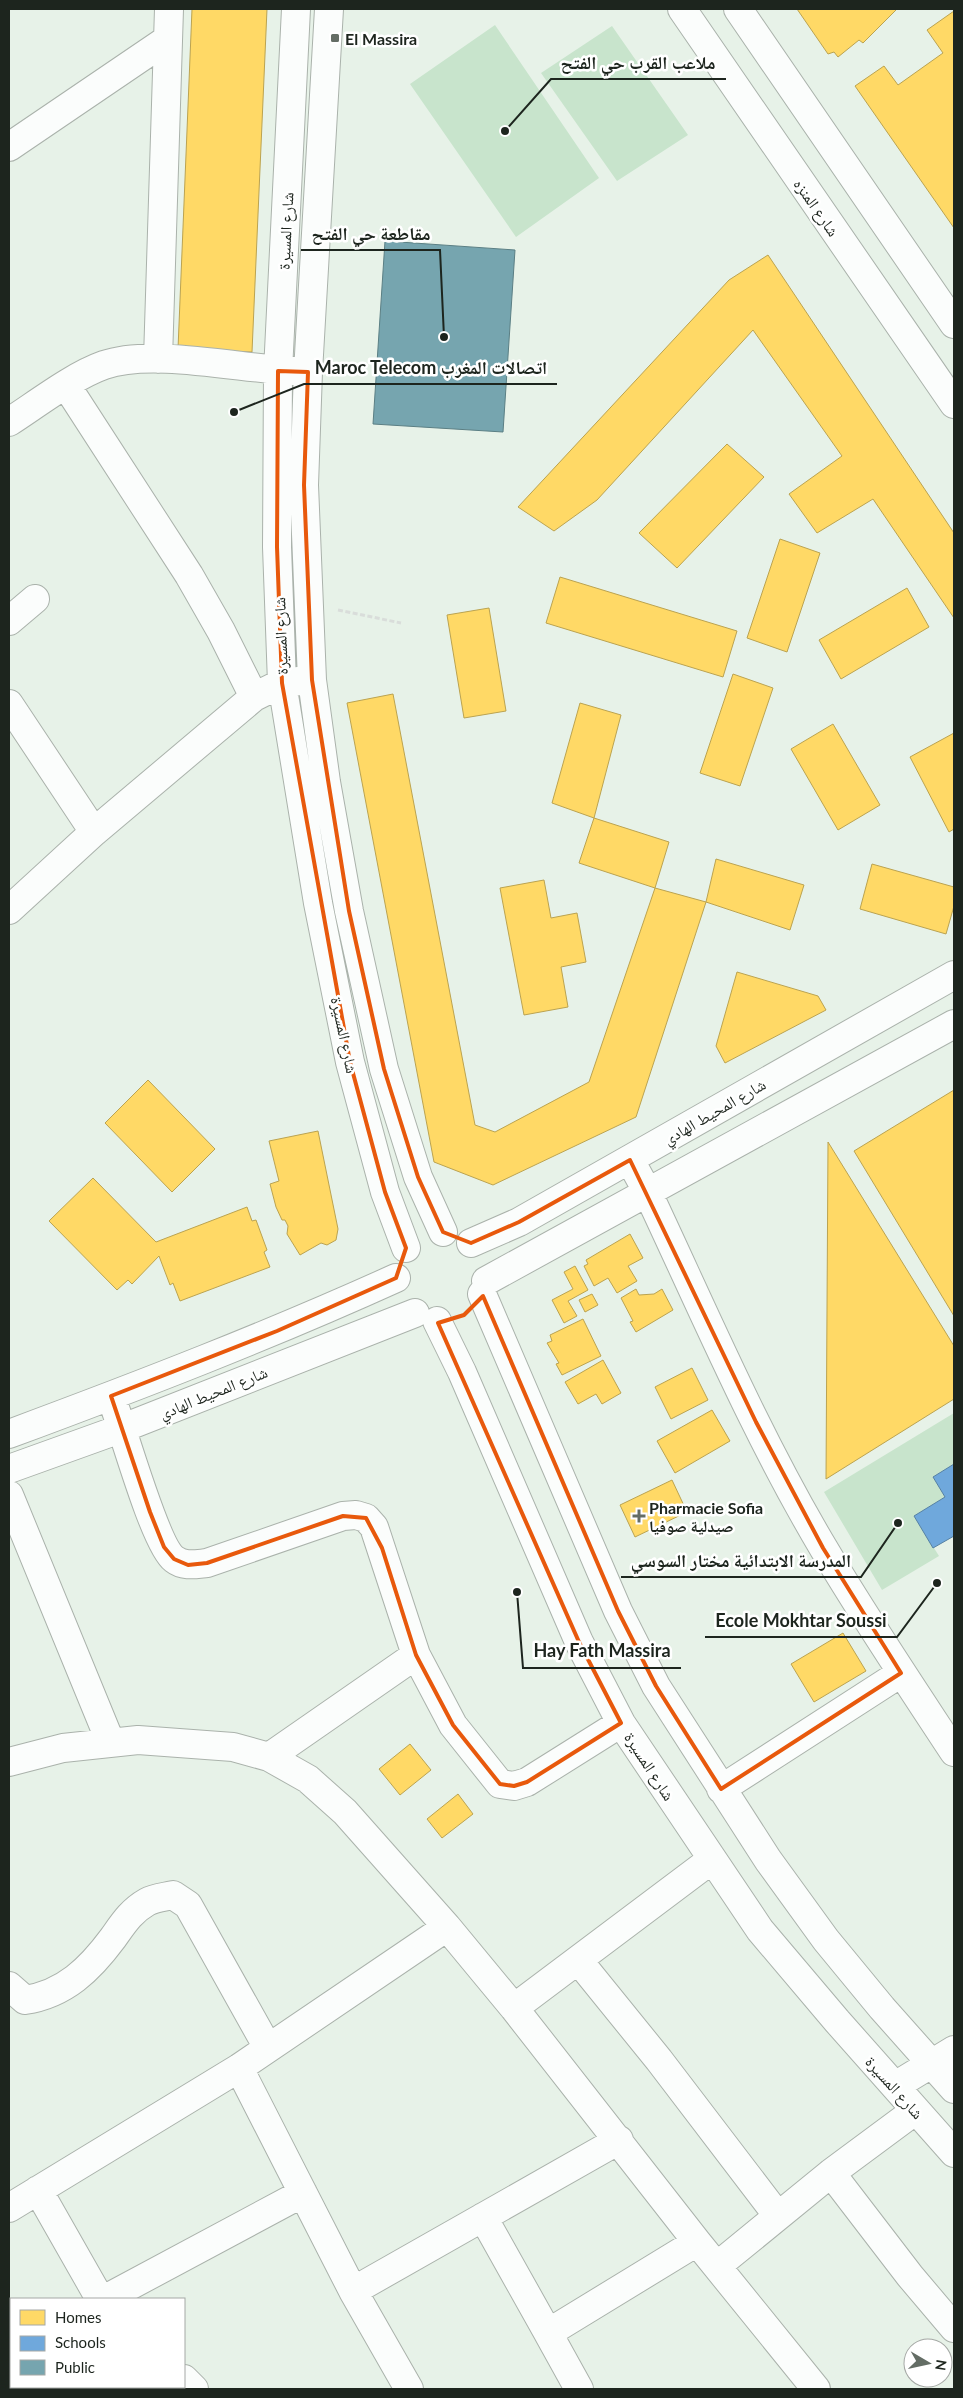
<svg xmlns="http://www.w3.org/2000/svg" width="963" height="2398" font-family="Lato,'Noto Naskh Arabic',sans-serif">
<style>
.green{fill:#c8e4cc}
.homes{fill:#ffd966;stroke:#bba350}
.schools{fill:#6fa8dc;stroke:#5681a3}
.public{fill:#76a5af;stroke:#5b7f84}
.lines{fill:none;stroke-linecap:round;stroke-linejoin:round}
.minor-casing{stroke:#aab2ab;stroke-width:30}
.path{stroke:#d9ddda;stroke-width:3;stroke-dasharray:5 2.5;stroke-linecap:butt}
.minor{stroke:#fbfdfc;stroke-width:28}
.marked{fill:none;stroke:#e8590c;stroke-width:4;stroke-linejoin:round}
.poi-dot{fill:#646d65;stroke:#fff;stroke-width:2}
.labels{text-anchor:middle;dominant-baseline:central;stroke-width:5;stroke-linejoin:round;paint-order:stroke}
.poi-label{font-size:16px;font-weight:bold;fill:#1d251e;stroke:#fff;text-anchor:start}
.street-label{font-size:16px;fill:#1d251e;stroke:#fff}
.leader{fill:none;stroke:#1d251e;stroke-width:2}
.callout-dot{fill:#1d251e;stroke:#fff;stroke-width:2}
.callout-label{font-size:18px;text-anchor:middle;font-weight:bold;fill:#1d251e;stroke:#fff;stroke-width:5;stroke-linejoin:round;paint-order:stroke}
</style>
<rect width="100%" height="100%" fill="#e7f2e8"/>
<path class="green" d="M495,25L599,178L516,237L410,84Z
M612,26L688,135L617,181L541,73Z
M954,1413V1464L933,1477L945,1497L914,1516L939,1556L882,1590L824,1492Z"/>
<path class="homes" d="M192,9H267L252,352L178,349Z
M797,9H897L863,43L859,40L838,57L834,52L828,54Z
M954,11V228L855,86L884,66L898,85L943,53L927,30Z
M768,255L954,533V618L873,499L817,533L789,494L842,456L753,330L597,500L554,531L518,507L729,280Z
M727,444L764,477L677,568L639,533Z
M780,539L820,553L787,652L747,638Z
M560,577L737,631L723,677L546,623Z
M907,588L929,627L841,679L819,640Z
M489,608L506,711L464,718L447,615Z
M733,674L773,688L740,786L700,773Z
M393,694L475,1125L495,1132L589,1082L655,888L706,902L636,1117L493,1185L434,1162L347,703Z
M580,703L621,715L594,818L552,803Z
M833,724L880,805L838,830L791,749Z
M954,733V829L949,832L910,757Z
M594,818L669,842L655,888L579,863Z
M716,859L804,885L790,930L706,902Z
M872,864L954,887V906L946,934L860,909Z
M544,880L551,918L577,913L586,962L561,967L568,1007L524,1015L500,888Z
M737,972L818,996L826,1010L725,1063L716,1046Z
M148,1080L215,1149L172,1192L105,1123Z
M954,1090V1316L854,1151Z
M318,1131L338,1229L336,1240L327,1245L321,1243L300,1255L287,1234L288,1226L285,1220H282L276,1207L270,1184L279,1181L269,1141Z
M828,1142L954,1346V1399L826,1479Z
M93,1178L156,1242L247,1207L252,1221L256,1220L267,1250L264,1252L270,1267L180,1301L173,1283L170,1285L159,1256L132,1284L128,1280L117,1290L49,1221Z
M630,1234L643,1258L628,1266L637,1281L617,1293L608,1278L594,1286L584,1266L588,1264L586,1260Z
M575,1266L588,1290L568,1301L577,1316L564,1323L552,1300L573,1289L564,1272Z
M636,1289L639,1295L654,1294L662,1289L673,1310L636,1332L630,1322L633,1321L621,1298Z
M592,1294L598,1305L585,1312L579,1300Z
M583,1319L601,1356L562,1375L556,1364L559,1363L547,1343L552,1341L550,1335Z
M603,1360L621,1393L602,1404L596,1394L578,1404L565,1382Z
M692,1368L708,1400L671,1419L655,1387Z
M712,1410L730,1441L675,1473L657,1441Z
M672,1480L687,1512L635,1537L620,1505Z
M843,1633L866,1671L814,1702L791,1664Z
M410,1744L431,1770L400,1795L379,1769Z
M458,1794L473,1814L442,1838L427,1819Z"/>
<path class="schools" d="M954,1464V1536L933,1548L914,1516L945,1497L933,1477Z"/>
<path class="public" d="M385,241L515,250L503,432L373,424Z"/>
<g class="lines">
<g class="minor-casing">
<path id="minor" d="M296,9L278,371L277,547L282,683L318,903L350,1062L385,1192L406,1248
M329,9L308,372L304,485L312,680L326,782L349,911L384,1069L418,1177L443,1232
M682,9L954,404
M738,9L954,324
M9,147L168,39
M158,359L169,9
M66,385L189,575L221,631L254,697
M9,422C37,404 73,376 104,365C152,348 243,369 295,371
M9,621L35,599
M9,704L94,832
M9,910L94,832L254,697L282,683L299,681
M630,1160L648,1193C704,1312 756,1435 824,1549C865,1618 910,1685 954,1752
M471,1243L519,1222L954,975
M486,1281L954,1024
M482,1294L618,1611L656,1686L768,1860L826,1940L882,2008L954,2089
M437,1321L462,1372L579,1642L621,1723L760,1930L837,2021L954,2153
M111,1396C122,1426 155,1545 174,1559C184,1567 196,1564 207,1563L343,1516L356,1515L366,1518L374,1527L416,1655L453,1725L500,1784L514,1786L527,1782L621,1723
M9,1434C141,1385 268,1336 396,1278
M9,1469L123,1428L415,1313
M9,1495L110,1741
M269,1757L416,1655
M9,1762L63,1748L138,1740L233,1747L269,1757L308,1779L345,1812L447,1927L514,2008L697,2242L816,2389
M721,1789L901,1673
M578,1960L659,2060L778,2216
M9,1986L25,2000C65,1994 90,1969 113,1938C123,1924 131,1911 147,1902C154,1898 165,1897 173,1895L188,1905L268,2048
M514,2008L711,1860
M239,2068L353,2291L409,2389
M895,2086L954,2050
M831,2173L910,2276L954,2328
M38,2190L100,2299
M9,2208L239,2068L447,1927
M483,2217L548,2333L697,2242
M717,2266L831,2173L916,2110
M353,2291L619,2140
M105,2299L303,2193
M548,2333L579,2389
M184,2379L194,2389"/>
</g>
<path class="path" d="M338,610L401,623"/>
<use href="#minor" class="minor"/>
</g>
<path class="marked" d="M278,371L308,372L304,485L312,680L349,911L384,1069L418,1177L443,1232L471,1243L519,1222L630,1160L756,1422L823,1548L901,1673L721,1789L656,1686L618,1611L483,1296L464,1315L438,1323L579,1642L621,1723L527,1782L514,1786L500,1784L453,1725L416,1655L382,1548L366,1518L343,1516L207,1563L188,1565L174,1559L164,1547L150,1512L111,1396L277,1331L396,1278L406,1248L385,1192L350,1062L282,683L277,547Z"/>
<g class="poi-dot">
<rect x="330" y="33" width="10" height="10" rx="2.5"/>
<path d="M636.5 1508.5h5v5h5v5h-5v5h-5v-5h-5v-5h5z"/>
</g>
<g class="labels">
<g class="poi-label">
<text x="345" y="38">El Massira</text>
<text x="649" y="1507">Pharmacie Sofia<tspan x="649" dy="18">صيدلية صوفيا</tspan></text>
</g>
<g class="street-label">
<text transform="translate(817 207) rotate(55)">شارع المنزه</text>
<text transform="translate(285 231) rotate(-87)">شارع المسيرة</text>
<text transform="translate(280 636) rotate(-92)">شارع المسيرة</text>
<text transform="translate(345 1035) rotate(78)">شارع المسيرة</text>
<text transform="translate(714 1111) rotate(-30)">شارع المحيط الهادي</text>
<text transform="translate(213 1392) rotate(-22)">شارع المحيط الهادي</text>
<text transform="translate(650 1766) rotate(57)">شارع المسيرة</text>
<text transform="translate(895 2087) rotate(48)">شارع المسيرة</text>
</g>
</g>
<path class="leader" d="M505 131L551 79H726M444 337L440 250H301M234 412L304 384H557M898 1523L861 1577H621M937 1583L897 1637H705M517 1592L523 1668H681"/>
<g class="callout-dot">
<circle cx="505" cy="131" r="5"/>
<circle cx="444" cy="337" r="5"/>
<circle cx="234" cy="412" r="5"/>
<circle cx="898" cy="1523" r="5"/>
<circle cx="937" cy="1583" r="5"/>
<circle cx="517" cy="1592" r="5"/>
</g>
<g class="callout-label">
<text x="638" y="69">ملاعب القرب حي الفتح</text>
<text x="371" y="240">مقاطعة حي الفتح</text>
<text x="431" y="374">Maroc Telecom اتصالات المغرب</text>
<text x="741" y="1567">المدرسة الابتدائية مختار السوسي</text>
<text x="801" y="1627">Ecole Mokhtar Soussi</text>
<text x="602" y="1657">Hay Fath Massira</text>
</g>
<rect width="963" height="2398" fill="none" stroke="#1d251e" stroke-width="20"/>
<rect x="10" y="2298" width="175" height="90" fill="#ffffff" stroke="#a5a8a5"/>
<rect x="20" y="2310" width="25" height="15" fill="#ffd966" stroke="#a5a8a5"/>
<text x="55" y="2323" font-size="15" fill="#1d251e">Homes</text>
<rect x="20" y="2336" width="25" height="15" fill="#6fa8dc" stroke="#a5a8a5"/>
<text x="55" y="2348" font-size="15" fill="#1d251e">Schools</text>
<rect x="20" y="2360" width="25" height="15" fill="#76a5af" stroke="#a5a8a5"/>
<text x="55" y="2373" font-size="15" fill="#1d251e">Public</text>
<g transform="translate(928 2363) rotate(99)"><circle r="24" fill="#ffffff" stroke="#a5a8a5"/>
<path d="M0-4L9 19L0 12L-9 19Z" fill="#646d65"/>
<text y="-8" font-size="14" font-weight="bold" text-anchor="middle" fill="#1d251e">N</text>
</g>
</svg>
